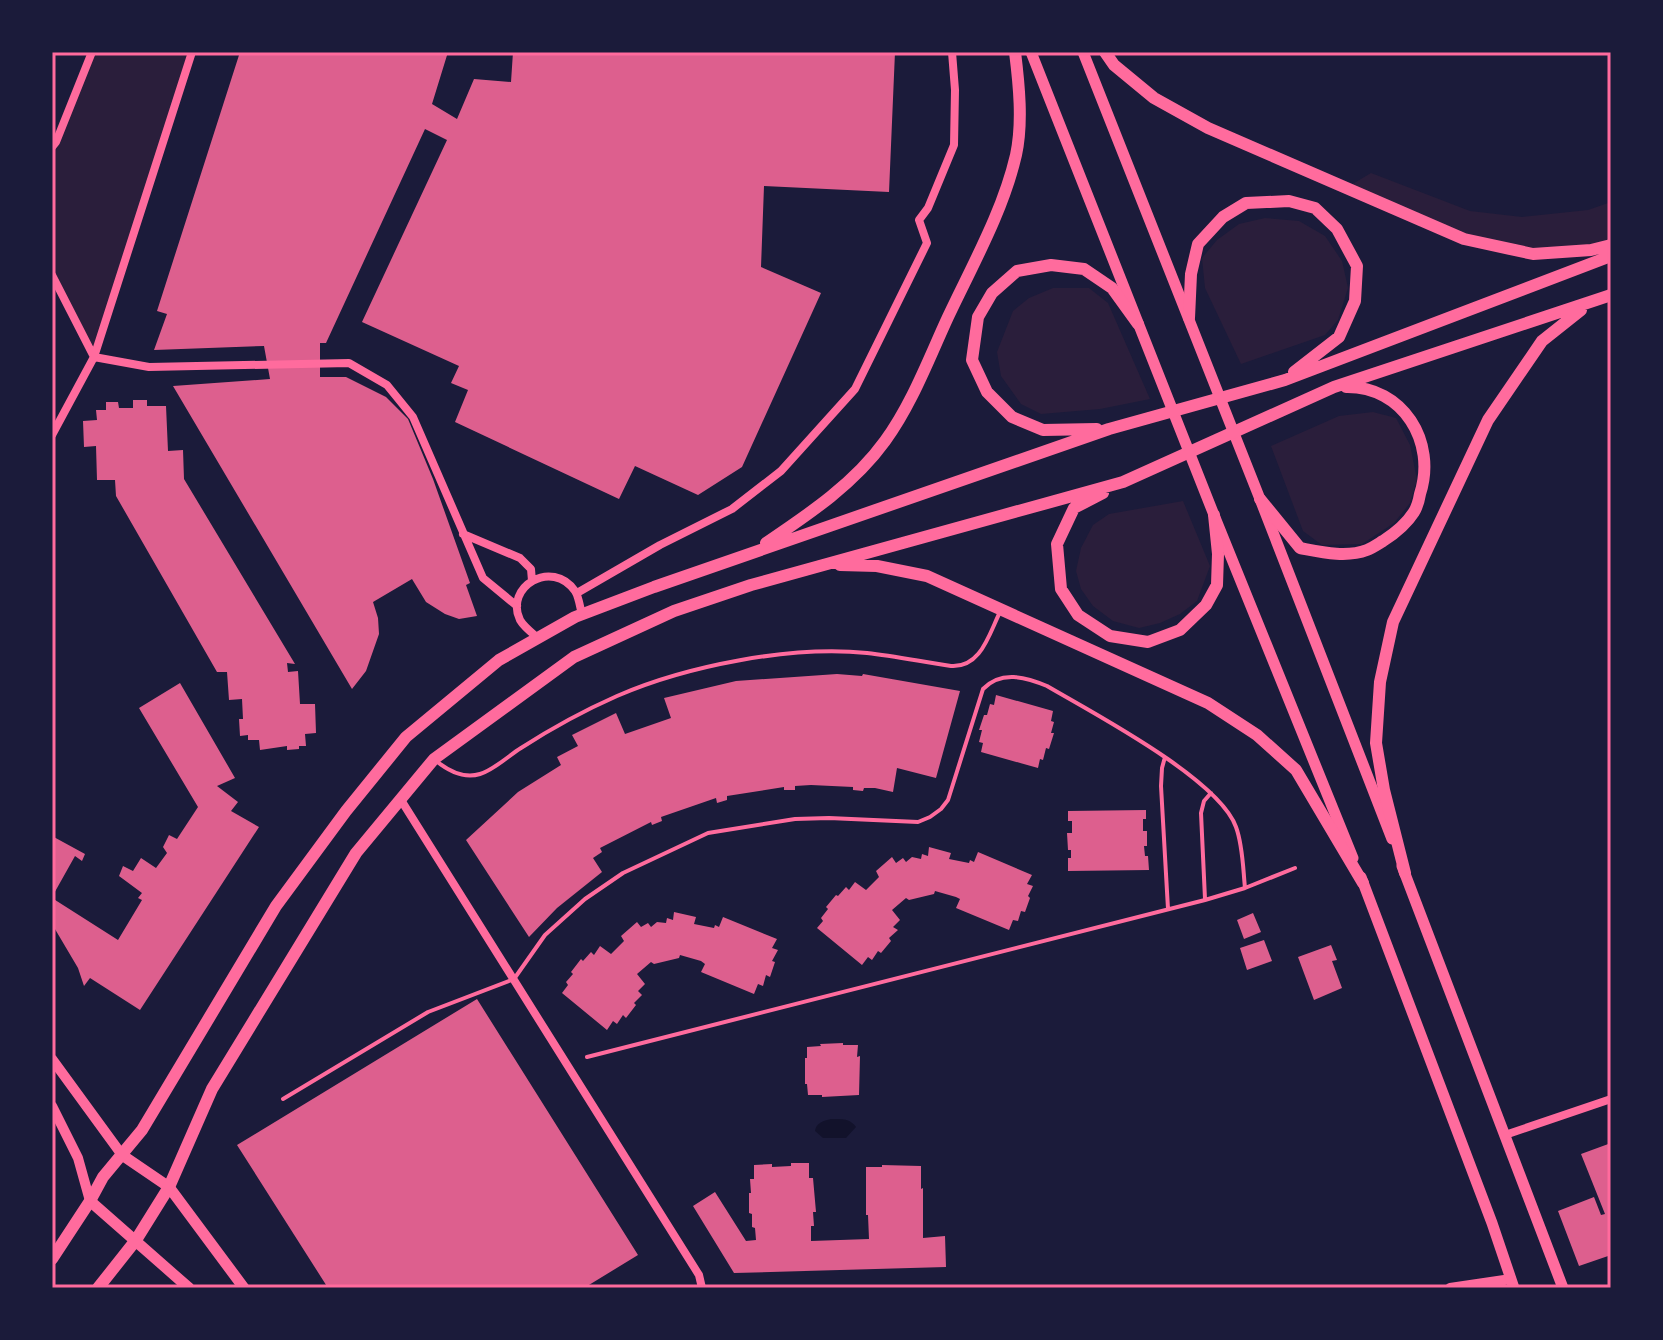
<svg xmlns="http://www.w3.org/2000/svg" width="1663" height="1340" font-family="'PT Sans Narrow',sans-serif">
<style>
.green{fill:#2a1e3b}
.water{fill:#12122b}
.building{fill:#dd5f8e}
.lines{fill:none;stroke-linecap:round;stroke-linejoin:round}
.service{stroke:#ff6b9d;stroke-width:4}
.minor{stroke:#ff6b9d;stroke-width:8}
.tertiary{stroke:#ff6b9d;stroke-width:10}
.secondary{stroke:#ff6b9d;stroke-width:11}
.primary{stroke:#ff6b9d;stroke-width:12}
.neatline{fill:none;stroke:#ff6b9d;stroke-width:3}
</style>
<rect width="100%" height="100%" fill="#1b1b3a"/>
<path class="green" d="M92,52H192L94,357L52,275V147Z
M1371,173L1470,211L1522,217L1588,210L1611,202V245L1533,254L1464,239L1346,188Z
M1265,218L1299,221L1325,236L1342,261L1348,288L1338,320L1325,335L1241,364L1205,288L1202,258L1217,240L1239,224Z
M1053,288H1089L1108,303L1150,399L1100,409L1041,414L1021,404L1001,376L997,352L1013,311L1029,298Z
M1373,412L1396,418L1410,445L1417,480L1410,503L1394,523L1362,544L1322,545L1303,531L1271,446L1339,416Z
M1183,501L1210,566L1197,601L1180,614L1160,623L1139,628L1113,621L1093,606L1081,589L1076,571L1081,548L1093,525L1109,514Z"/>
<path class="water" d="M831,1119C841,1119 850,1118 856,1127L846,1138H823L815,1131C816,1123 823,1121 831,1119Z"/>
<path class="building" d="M240,52H448L432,104L457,119L474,79L511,82L513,52H895L889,192L764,186L761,267L821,293L742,467L698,495L635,466L619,499L455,422L468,390L451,383L459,366L362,322L447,140L425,129L326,343H320V377H346L386,397L408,419L433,479L470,583L466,585L477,616L459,619L445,614L426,602L412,579L373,602L378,618L379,634L366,671L352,689L173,386L270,379L264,346L154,350L167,314L157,311Z
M133,400H147V406H166L168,451L183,450L184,479L295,664L287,663L288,672L298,671L300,704H315L316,733L305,734L306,746H299V749L287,750V746L260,750L259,740H248V735L240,736L239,719H243L242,699L229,700L227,672H217L116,496L115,480H97L96,446L84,447L83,421L97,420L96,410H106V402H118L119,408H133Z
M837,674L862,676L863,674L960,691L936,778L897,768L893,792L875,788H864L863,791L853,790V787L811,785L795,786V790H784V787L727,796V800L717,803L716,798L661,817L662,821L652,825L651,822L600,848L602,852L593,858L602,872L557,908L529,937L466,840L518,792L561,765L557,757L578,746L572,735L616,713L625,734L671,718L664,698L736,681Z
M180,683L235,778L217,786L238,802L231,811L259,827L140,1010L90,978L84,986L78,968L52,924V898L118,940L142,900L138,898L142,893L119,876L123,866L133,871L141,858L156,868L167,853L163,847L169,835L177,839L198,807L139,708Z
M996,695L1053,711L1051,721L1054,722L1051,733H1054L1049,749L1046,748L1043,760L1040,759L1038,768L981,752L983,743L979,742L982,730H979L984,715H987L990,704L994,705Z
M1146,810V819H1143V831H1147V846H1144L1145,856H1148L1149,870L1068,871V858H1071V850H1068L1067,833H1072V821H1068V811Z
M52,836L85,854L82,861L75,856L52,897Z
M929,847L951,853L949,859L969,863L970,860L974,862L978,852L1032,875L1027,884L1033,886L1028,896L1030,898L1025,912L1021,911L1018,921L1013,920L1009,930L956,908L960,899L956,897L935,891L934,894L909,900L906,898L892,910L900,920L893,927L898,930L889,938L891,941L881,953L878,951L872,960L868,957L862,965L817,928L823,921L821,918L828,909L826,907L836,895L838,896L846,887L849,890L855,882L866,890L879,877L876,871L892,857L896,863L903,858L906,862L912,857L921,859L922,854L928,856Z
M674,912L696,917L694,924L714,928L715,925L719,927L723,917L777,939L772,948L778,950L772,961L775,962L770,977L766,975L763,986L758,984L754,994L701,972L705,964L701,961L680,955L679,958L654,964L651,962L637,974L645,984L638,991L642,995L634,1003L636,1005L626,1018L623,1015L617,1024L613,1021L607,1030L562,993L568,985L566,982L573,974L571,972L581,959L583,961L591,952L594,955L600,946L611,954L624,941L621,936L637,922L641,927L648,923L651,927L657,922L666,923L667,918L673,920Z
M1253,913L1261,932L1244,939L1237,920Z
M1264,940L1272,961L1247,970L1240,948Z
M1331,945L1337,960L1332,961L1342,988L1314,1000L1298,957Z
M477,999L638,1255L584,1288H328L237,1145Z
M843,1043V1045H858L857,1057L860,1056L859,1095L822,1097V1095H808L807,1084H805V1058H807V1047L821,1046L820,1044Z
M1611,1143V1255L1579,1266L1558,1211L1594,1197L1601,1215L1605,1214L1581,1154Z
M791,1163H809V1178H813L816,1212H813L814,1226H811V1241L869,1239L868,1215H866V1167H882V1165L921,1166V1189L923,1188V1238L945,1236L946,1267L734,1273L693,1206L715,1192L746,1241L756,1240L755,1228L752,1227V1214L749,1213V1193H751L750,1179H754V1165L772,1164V1167L791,1166Z"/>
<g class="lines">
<path class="service" d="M1165,757L1162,768L1161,786L1168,909
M435,760C447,770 464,779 480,774C494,770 508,756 521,748C552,728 583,711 617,696C686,666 792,645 867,653C895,656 923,662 951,666C981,668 989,634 1000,612
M1205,899L1201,813L1204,801L1211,793
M587,1057L1205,900L1245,888L1295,868
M283,1099L428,1012L514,979L545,935L585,899L623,873L708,833L795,819L829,818L918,822L930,817L941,809L948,800L983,689C1001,670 1026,677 1047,686C1093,713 1219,779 1236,827C1243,846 1243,869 1245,888"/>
<path class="minor" d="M52,147L56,142L92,52
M52,275L94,357L149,367L349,363L387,385L413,417L483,578L517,606
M52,435L94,357L192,52
M463,534L520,558L531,569L532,581
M577,593L660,545L732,509L781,471L855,389L927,243L919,220L928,208L954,145L955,90L952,52
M538,638C532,633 524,627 520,620C504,587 552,558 575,591C579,597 580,607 582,615
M401,800L699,1275L702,1288
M1505,1135L1611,1099"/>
<path class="tertiary" d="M52,1059L122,1155
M52,1106L78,1158L90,1201
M1450,1288L1511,1279"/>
<path class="secondary" d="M1031,52L1214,515L1353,858
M1083,52L1260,499L1392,839
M1402,866L1563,1288
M1361,877L1492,1223L1514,1288
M122,1155L169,1187L244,1288
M90,1201L189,1288"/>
<path class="primary" d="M1105,52L1114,65L1154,98L1208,128L1464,239L1533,254L1591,250L1611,245
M1189,318L1191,274L1198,244L1223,217L1246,203L1289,201L1315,208L1337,229L1357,266L1355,301L1339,337L1294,372
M1097,429L1043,430L1012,417L987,392L972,360L978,317L992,293L1017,271L1051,265L1084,269L1112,288L1138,324
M1103,493L1074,508L1057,544L1061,589L1078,615L1110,636L1148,642L1180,630L1206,605L1217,585L1218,554L1214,515
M1260,499L1300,548C1321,552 1346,558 1367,550C1372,548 1378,544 1383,541C1394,534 1407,523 1414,512C1417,507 1419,500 1420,494C1437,442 1403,386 1346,387
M766,543C809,514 854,484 885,441C912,404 929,358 948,317C973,264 1003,211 1016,155C1023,123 1019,84 1015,52
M840,565L877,566L927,576L1208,703L1257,735L1296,770L1363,883
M1405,873L1384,790L1376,743L1380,682L1393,622L1488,420L1542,341L1581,310
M52,1259L90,1201L103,1177L142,1130L276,906L346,811L406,737L499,660L575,617L654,587L1109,429L1285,380L1611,256
M98,1288L136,1240L169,1187L212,1089L356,853L434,759L574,657L674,611L751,585L1123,482L1334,387L1611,295"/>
</g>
<rect width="1663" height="1340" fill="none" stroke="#1b1b3a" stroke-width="108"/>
<rect x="54" y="54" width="1555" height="1232" class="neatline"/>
</svg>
